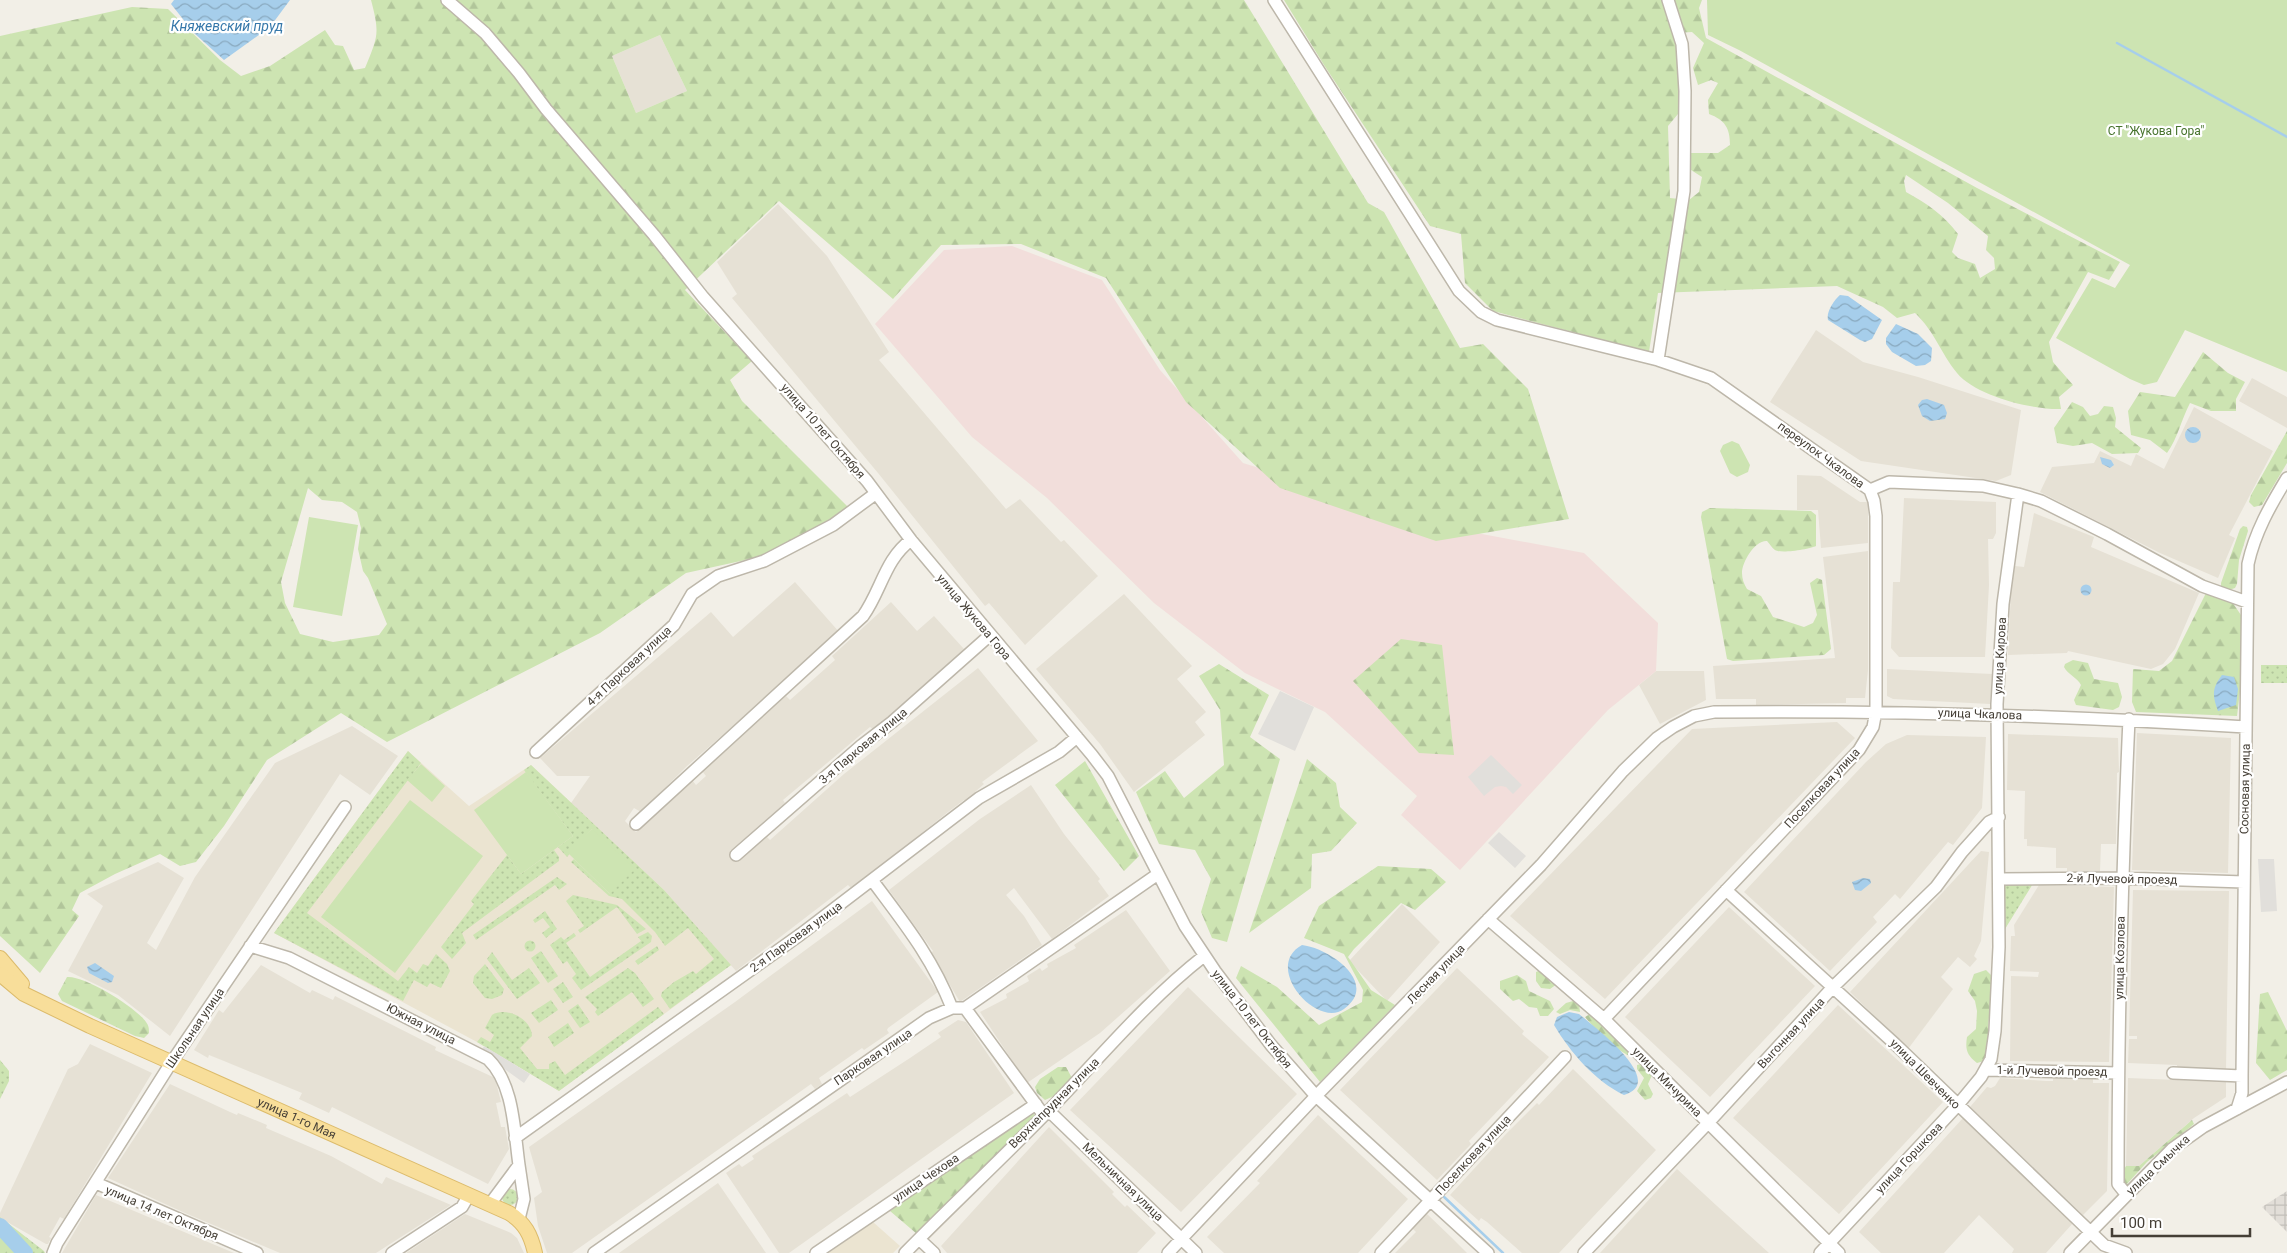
<svg xmlns="http://www.w3.org/2000/svg" width="2287" height="1253" font-family="Roboto,sans-serif">
<style>
.residential{fill:#e6e1d5}
.industrial{fill:url(#industrial-grid)}
.education{fill:#ebe4d1}
.medical{fill:#f2dedb}
.grass{fill:url(#grass-dots)}
.forest{fill:url(#forest-firs);fill-rule:evenodd}
.garden{fill:#cde4b2}
.parking{fill:#e1dfdb}
.water{fill:url(#water-waves)}
.lines{fill:none;stroke-linecap:round;stroke-linejoin:round}
.stream{stroke:#a6ceeb;stroke-width:2.5}
.river{stroke:#a6ceeb;stroke-width:16}
.minor-casing{stroke:#bdb7aa;stroke-width:14}
.major-casing{stroke:#dcbb6b;stroke-width:16}
.minor{stroke:#fff;stroke-width:11}
.major{stroke:#f8de9a;stroke-width:14}
.labels{text-anchor:middle;dominant-baseline:central;stroke-width:4.5;stroke-linejoin:round;paint-order:stroke}
.park-label{font-size:12px;fill:#47732d;stroke:#fff}
.street-label{font-size:12px;fill:#453f36;stroke:#fff}
.water-label{font-size:14px;font-style:italic;fill:#3678aa;stroke:#fff}
</style>
<defs>
<pattern id="industrial-grid" width="8" height="8" patternUnits="userSpaceOnUse" patternTransform="scale(1.25)"><rect width="8" height="8" fill="#e2ded8"/><path d="M0 4h8M4 0v8" fill="none" stroke="#c3c0ba"/></pattern>
<pattern id="grass-dots" width="8" height="8" patternUnits="userSpaceOnUse" patternTransform="scale(1.25)"><rect width="8" height="8" fill="#cde4b2"/><path d="M2 2h.1M6 6h.1" fill="none" stroke="#b1c59a" stroke-width="1.8" stroke-linecap="round"/></pattern>
<pattern id="forest-firs" width="22" height="20" patternUnits="userSpaceOnUse" patternTransform="scale(1.25)"><rect width="22" height="20" fill="#cde4b2"/><path d="M5 1l3.5 6h-7zM16 11l3.5 6h-7z" fill="#b1c59a"/></pattern>
<pattern id="water-waves" width="16" height="10" patternUnits="userSpaceOnUse" patternTransform="scale(1.25)"><rect width="16" height="10" fill="#a6ceeb"/><path d="M0 5q4-4 8 0t8 0" fill="none" stroke="#89a9bf"/></pattern>
</defs>
<rect width="100%" height="100%" fill="#f2efe7"/>
<path class="residential" d="M660,35L687,91L636,113L612,56Z
M778,204L827,256L889,352L879,360L1006,509L1020,499L1061,542L1064,540L1098,576L1025,645L989,603L985,606L878,473L732,298L737,294L717,262Z
M1816,330L1863,362L1918,377L2021,410L2011,475L1996,481L1861,461L1770,402Z
M2252,378L2287,397V428L2239,401Z
M2194,407L2273,451L2229,535L2235,538L2218,578L2160,553L2040,492L2052,467L2094,463L2100,451L2131,466L2136,454L2164,469Z
M1797,475L1821,476L1860,502H1868V543L1821,548L1818,510H1797Z
M1904,498L1996,502V533L1993,539H1988L1989,585L1985,657H1899L1891,648L1893,582H1900Z
M2034,513L2094,537L2091,547L2199,593L2175,649L2163,664L2151,669L2068,651L2067,653L2008,655L2011,590L2015,566L2024,567Z
M1868,551V670L1865,698H1846V703L1756,705V699H1716L1713,666L1835,658L1823,557Z
M795,582L840,633L687,766L641,812L634,808L625,821L636,832L692,780L696,785L706,776L702,771L753,725L786,696L790,700L835,660L832,656L891,602L917,631L934,616L964,649L896,714L894,712L873,729L870,727L783,800L785,803L730,851L739,861L767,837L770,840L844,774L978,668L1038,741L982,782L984,784L975,792L976,795L967,802L964,800L948,812L852,889L848,885L736,971L664,890L571,803L590,776H557L540,758L711,612L733,637Z
M1124,594L1192,666L1177,679L1206,712L1195,722L1205,735L1134,792L1100,744L1036,669Z
M1887,669L1992,674L1990,704L1893,699L1887,696Z
M1656,671H1704L1706,700L1660,724L1639,685Z
M1837,722L1855,738L1605,999L1510,916L1692,729Z
M352,726L398,756L370,795L340,774L170,1036L118,995L68,971L103,906L87,894L158,862L184,878L147,943L156,950L195,877L275,763Z
M2137,733L2231,738L2228,873L2132,870Z
M2008,734L2118,738L2119,772L2117,773L2116,844H2101L2100,871L2067,872V868H2056V848L2027,846V839H2024L2025,791L2007,790Z
M1907,735L1986,737L1982,808L1953,845L1948,842L1900,899L1895,894L1873,917L1877,922L1830,971L1744,892L1866,762L1886,744Z
M1031,785L1064,834L1100,879L1098,881L1109,896L1052,939L1014,888L1006,895L1024,916L1042,945L960,1002L931,953L933,951L889,890L980,819Z
M1981,851L1989,852L1981,941L1974,956L1977,959L1970,967L1958,957L1941,977L1953,989L1908,1049L1850,992Z
M2039,885L2114,887L2109,1062L2010,1061L2011,976L2038,977L2039,972L2010,971L2011,936H2015L2014,925Z
M2133,890L2229,891L2226,1070L2177,1069V1065L2128,1063L2129,1039H2137V1036H2129Z
M872,901L938,992L888,1028L887,1030L889,1033L864,1050L862,1048L819,1078L822,1084L815,1089L811,1084L572,1253H547L538,1226L534,1198L542,1192L529,1147L735,1002Z
M1402,904L1440,942L1387,1001L1349,961Z
M1729,907L1815,986L1710,1097L1625,1017Z
M1126,910L1170,971L1100,1033L1027,1083L980,1012L1007,998L1006,994L1029,981L1027,976L1040,968L1042,971L1048,967L1047,964L1076,948L1074,945Z
M261,965L310,993L312,990L333,1000L335,996L436,1047L435,1050L495,1078L501,1102L496,1103L501,1127H505L509,1149L488,1184L332,1107L329,1113L299,1099L302,1093L224,1061L209,1055L208,1058L194,1050L219,1010L223,1013Z
M1457,968L1524,1031L1522,1034L1549,1057L1469,1141L1471,1144L1437,1180L1340,1090Z
M1188,987L1297,1094L1181,1212L1070,1110Z
M1838,1005L1943,1102L1839,1214L1733,1118Z
M958,1020L966,1022L1014,1093L789,1253H779L726,1173L739,1164L742,1167L754,1159L752,1156L847,1093L850,1097L910,1058L941,1037L938,1033Z
M90,1044L152,1073L64,1219L60,1217L49,1237L51,1238L48,1244H46L0,1218V1213L68,1069L78,1064Z
M1573,1069L1656,1150L1559,1253H1522L1487,1222L1481,1218L1479,1221L1450,1195L1505,1135L1537,1103L1539,1105Z
M2000,1078L2046,1081H2053V1078H2093V1083H2109L2107,1191L2083,1215L1970,1107L1987,1087L1991,1088L1995,1086Z
M2128,1078L2226,1082V1097L2194,1118L2139,1166H2126Z
M170,1084L230,1112L237,1115L238,1113L267,1125L266,1128L331,1156L382,1184L386,1177L451,1205L376,1253H280L185,1213L108,1178Z
M1318,1115L1408,1199L1358,1253H1224L1207,1237L1260,1183L1257,1181Z
M1963,1118L2073,1223L2046,1253H2012L2014,1249L1979,1215L1944,1253H1881L1859,1232Z
M1049,1127L1114,1192L1112,1194L1125,1207L1127,1205L1156,1233L1137,1253H947L941,1246Z
M1677,1169L1717,1206L1769,1253H1600Z
M718,1183L766,1253H619Z
M96,1195L177,1229L234,1253H62Z
M465,1214L511,1233L517,1238L524,1253H397L403,1249L406,1253Z
M1427,1214L1451,1237L1467,1253H1395L1416,1232L1412,1228Z"/>
<path class="industrial" d="M2287,1191V1232L2262,1207Z"/>
<path class="education" d="M408,751L469,806L531,765L664,890L731,965L559,1091L477,1042L274,933Z
M873,1222L900,1246L893,1253H828Z"/>
<path class="medical" d="M1012,246L1102,280L1160,370L1243,463L1455,529L1584,553L1658,623L1656,671L1608,710L1460,870L1401,815L1417,796L1325,712L1245,673L1154,603L1047,498L972,437L875,324L944,250Z"/>
<path class="grass" d="M2261,665H2287V683H2261Z
M408,751L421,763L307,913L398,981L409,967L417,973L423,964L428,966L436,954L447,964L450,971L441,988L430,983L427,987L414,980L403,1001L274,933Z
M531,765L664,890L731,965L670,1009L661,996L662,992L674,982L693,971L696,974L714,959L688,928L665,946L655,932L622,899L609,896L571,862L574,859L610,894L592,829L567,857L558,847L573,836L524,770Z
M554,850L559,857V861L462,933L466,943L452,959L441,947L474,904L471,901L507,855L521,874Z
M557,877L567,884L559,890L555,885L476,940L473,935Z
M2007,882H2034L2005,929L2003,890Z
M573,895L617,905L646,929L637,934L617,907L580,933L578,930L584,926L566,901Z
M545,911L557,929L546,938L542,933L550,927L543,918L535,923L533,920Z
M648,932L652,936L651,942L581,990L572,978L576,974L567,961L563,964L550,945L561,937L564,940L574,933L576,936L566,943L590,977L641,941L638,937Z
M524.5 946a5.5 5.5 0 1 1 11 0a5.5 5.5 0 1 1-11 0Z
M657,946L659,950L638,965L635,961Z
M541,951L558,976L548,983L531,958Z
M492,952L512,980L529,968L540,983L517,999L487,959Z
M485,964L504,989L502,995L492,999L485,998L473,983L474,976Z
M628,968L635,973L654,999L643,1007L632,992L598,1016L595,1012L597,1009L585,997Z
M563,982L573,997L563,1003L553,989Z
M551,1000L558,1010L539,1023L531,1013Z
M578,1004L590,1022L580,1028L568,1011Z
M658,1007L664,1014L559,1091L477,1042L481,1037L490,1042L494,1035L485,1028L492,1015C506,1006 532,1019 532,1036L520,1048L537,1069H549V1064L555,1061L565,1075Z
M568,1023L574,1033L554,1047L548,1037Z
M0,1060L9,1071V1081L0,1099Z
M502 1197a8 8 0 1 1 16 0a8 8 0 1 1-16 0Z
M0,1217L44,1251L45,1253H0Z"/>
<path class="forest" d="M371,0H1244L1368,203L1384,212L1460,348L1483,344L1528,389L1569,519L1436,541L1280,488L1186,402L1106,278L1021,244L941,245L893,299L779,201L685,290L752,361L730,380L742,401L852,511L759,557L686,573L600,633L387,742L341,713L267,760L224,826L196,862L180,866L160,854L115,874L80,893L72,910L79,916L40,973L0,936V36L132,7L168,9L220,60L241,76L270,66L325,30L335,45L343,46L354,70L365,68C378,36 380,34 371,0ZM660,35L687,91L636,113L612,56ZM308,488L322,500L342,502L357,512L361,528L358,549L363,571L368,578L387,624L379,635L333,642L300,634L285,603L281,582Z
M1284,0H1702L1699,8L1706,38L1977,188L2120,262L2109,280L2088,272L2049,342L2053,362L2073,385L2059,397L2061,409C2032,410 1976,396 1957,373C1940,352 1935,332 1915,313L1897,318L1883,307L1837,286L1658,293L1649,352L1493,311L1465,283L1461,234L1430,226L1324,65ZM1692,32L1704,43L1693,68L1698,85L1711,80L1718,83L1708,100L1709,114C1725,120 1730,128 1730,145L1718,153H1691V170L1702,177L1699,192L1689,200L1670,198L1668,126L1678,114L1681,92L1676,33ZM1906,175L1948,203L1988,236L1986,250L1994,258L1995,269L1980,278L1975,264L1958,258L1952,252L1958,234C1944,215 1926,203 1906,192L1904,181Z
M2203,352L2228,373L2245,382L2236,399V411H2211L2190,403C2181,420 2178,438 2167,453L2150,440L2131,435L2128,411L2140,392L2175,397Z
M2072,402L2083,407L2090,416L2098,414L2104,406L2113,407L2116,418L2115,427L2141,448L2138,453L2112,454L2092,443L2073,446L2057,443L2054,428Z
M2287,431V463L2262,505L2254,507L2249,502L2251,495Z
M1710,508L1811,511L1816,515V546C1810,549 1781,554 1775,550C1772,548 1770,544 1767,541C1755,540 1742,562 1742,573C1742,579 1744,584 1747,589L1761,596L1773,617L1804,627L1813,623L1817,615L1810,583L1817,578L1822,580L1831,649L1824,655L1733,661L1727,659L1701,517L1702,512Z
M2243,526L2247,527L2248,531L2239,560L2237,584L2235,588L2229,590L2221,587V583L2240,529Z
M2206,593L2232,602L2241,615L2242,675L2237,716L2136,712L2132,702L2133,669L2159,671L2172,661Z
M1401,639L1442,645L1454,755L1419,753L1353,681Z
M2073,660L2088,663L2094,679L2118,683L2122,697L2119,707L2113,710L2076,705L2074,700L2081,685C2077,677 2068,675 2064,667L2065,664Z
M1219,664L1269,695L1250,737L1280,759L1227,942L1212,938L1201,912L1211,879L1195,850L1159,844L1136,792L1165,771L1184,798L1224,765L1220,710L1199,676Z
M1307,759L1336,783L1340,807L1357,823L1331,851L1312,854L1311,888L1249,933Z
M1085,761L1139,856L1124,871L1055,785Z
M1378,866L1431,869L1446,882L1415,910L1401,903L1354,949L1348,957L1371,990L1395,1005L1320,1082L1236,978L1241,966L1277,987L1319,1025L1362,1002L1363,990L1344,954L1304,938L1319,906Z
M1543,969L1557,984L1550,989L1541,988L1536,981V972Z
M1986,970L1993,977C1993,991 1990,1004 1989,1017C1987,1034 1990,1044 1984,1061L1977,1063C1967,1055 1965,1050 1967,1037L1976,1029L1977,1011L1975,1001L1968,991L1974,974Z
M1517,975L1526,981L1529,991L1550,1001L1554,1009L1548,1016H1540L1537,1008L1529,1007L1519,999L1513,1001L1500,989V981Z
M67,977C84,975 136,1007 146,1022C149,1026 149,1029 149,1033L144,1038L135,1036L62,1001L58,994Z
M2268,992L2287,1031V1070L2270,1080L2256,1063L2260,994Z
M1573,1001L1579,1004L1580,1012L1570,1010L1560,1014L1556,1012L1566,1003Z
M1590,1014L1631,1049L1634,1054L1633,1057C1618,1053 1595,1029 1585,1017Z
M1641,1064L1647,1068L1652,1075L1648,1084L1653,1094L1651,1098L1645,1100L1637,1091L1644,1078L1637,1069V1065Z
M1058,1067H1066L1072,1078L1054,1096L1045,1100L1037,1093L1035,1087L1040,1079Z
M1031,1111L1035,1115L917,1234L890,1211Z
M2192,1120L2194,1124L2147,1162L2127,1184H2122L2121,1175L2126,1166H2139Z
M0,1219L40,1253H0Z"/>
<path class="garden" d="M1707,0H2287V372L2185,330L2157,382L2144,385L2130,379L2056,338L2092,278L2115,288L2130,265L1739,50L1708,35Z
M1732,441L1739,444L1750,465L1748,472L1737,477L1730,473L1720,451L1723,445Z
M309,517L358,525L342,616L293,607Z
M421,764L445,786L432,802L407,780Z
M526,772L573,836L521,874L474,810Z
M410,800L483,856L395,973L321,917Z
M592,829L635,869L610,894L568,853Z"/>
<path class="parking" d="M1280,691L1314,707L1295,751L1258,734Z
M1491,755L1522,785L1513,794L1506,787L1501,786L1495,787L1484,796L1468,777Z
M1499,832L1526,856L1515,868L1488,843Z
M2258,859H2274L2277,911L2261,912Z
M484,1046L530,1074L524,1083L481,1052Z"/>
<path class="water" d="M174,0H290L270,27L224,60L194,33L171,4Z
M1840,295L1848,296L1882,320L1872,339L1865,342L1860,340L1828,320C1826,312 1834,300 1840,295Z
M1896,324L1918,334L1932,348L1931,361L1925,365L1916,366L1892,352L1886,344V338Z
M1927,399L1944,405L1947,413L1945,419L1930,421L1922,416L1918,405L1922,400Z
M2185 435a8 8 0 1 1 16 0a8 8 0 1 1-16 0Z
M2100,457L2111,460L2114,465L2110,468L2102,464Z
M2080.5 590a5.5 5.5 0 1 1 11 0a5.5 5.5 0 1 1-11 0Z
M2222,675L2234,677L2238,689L2236,705L2218,711C2212,695 2212,688 2222,675Z
M1863,878L1870,879L1871,883L1861,891L1855,890L1852,882Z
M1302,945C1329,948 1380,983 1344,1009C1317,1029 1262,967 1302,945Z
M95,963L114,976L112,982L108,983L89,973L87,967Z
M1569,1012L1579,1014C1592,1025 1669,1082 1624,1095C1595,1081 1570,1052 1554,1025L1557,1017Z"/>
<g class="lines">
<path class="stream" d="M2117,43L2287,137
M1442,1195L1503,1253"/>
<path class="river" d="M0,1226L25,1253"/>
<g class="minor-casing">
<path id="minor" d="M447,0L485,33L519,73L546,109L654,235L703,297L867,481L911,540L1092,755L1108,776L1185,926L1215,971L1271,1045L1316,1096L1488,1253
M1274,0L1459,291L1481,312L1497,320L1658,360L1711,378L1870,490
M1658,360L1684,191L1685,91L1682,44L1668,0
M1870,490L1889,482L1983,486L2018,494L2041,501L2107,534L2202,586L2247,602
M536,752L674,625L692,594L718,576L764,561L833,525L875,494
M636,824L863,616C881,591 885,559 911,540
M736,855L862,745L892,722L989,636
M2000,879L2122,878L2244,882
M872,880C904,923 932,957 952,1008
M1726,890L1895,1044L2104,1245L2126,1253
M1488,919L1604,1019L1839,1253
M250,946L289,958L488,1059C514,1084 514,1130 519,1165
M965,1008L1040,1110
M1604,1019L1859,750L1873,727L1876,711V516L1874,501L1870,490
M1986,1070L2118,1073
M2173,1073L2242,1076
M2237,1109L2242,1093V1076L2248,564C2255,532 2270,506 2287,478
M1049,1111L1196,1253
M515,1138L801,934L979,798L1059,752L1077,737
M96,1183L257,1253
M2126,1194L2118,1184C2118,1029 2122,874 2129,719
M490,1204L519,1165L524,1199L519,1219
M919,1239L934,1253
M53,1253L57,1243L171,1063L345,807
M392,1253L462,1207L469,1195
M594,1253L929,1018L952,1008H965L1158,874
M816,1253L1036,1104
M905,1253C955,1202 1007,1154 1056,1103C1104,1053 1149,999 1204,956
M1168,1253L1316,1096L1541,865L1623,771L1657,738L1673,727L1694,716L1714,712C1892,710 2069,716 2246,727
M1381,1253L1565,1057
M1584,1253L1709,1122L1833,987L1936,887L1962,852L1989,822L1999,817
M1820,1253L1957,1106L1981,1077L1991,1059L1995,1031L1999,947L1997,704L2003,604L2018,494
M2070,1253L2172,1149L2203,1127L2287,1082"/>
</g>
<g class="major-casing">
<g id="major">
<path d="M0,958L22,984"/>
<path id="s1" d="M0,974L24,994L90,1026L509,1213C525,1223 531,1235 535,1253"/>
</g>
</g>
<use href="#minor" class="minor"/>
<use href="#major" class="major"/>
</g>
<g class="labels">
<g class="park-label">
<text x="2156" y="131">СТ "Жукова Гора"</text>
</g>
<g class="street-label">
<text transform="translate(823 431) rotate(49)">улица 10 лет Октября</text>
<text transform="translate(1821 455) rotate(36)">переулок Чкалова</text>
<text transform="translate(974 617) rotate(50)">улица Жукова Гора</text>
<text transform="translate(2000 656) rotate(-87)">улица Кирова</text>
<text transform="translate(629 666) rotate(-43)">4-я Парковая улица</text>
<text transform="translate(1980 714) rotate(2)">улица Чкалова</text>
<text transform="translate(863 746) rotate(-40)">3-я Парковая улица</text>
<text transform="translate(1822 788) rotate(-47)">Поселковая улица</text>
<text transform="translate(2245 789) rotate(-89)">Сосновая улица</text>
<text transform="translate(2122 879) rotate(1)">2-й Лучевой проезд</text>
<text transform="translate(796 937) rotate(-36)">2-я Парковая улица</text>
<text transform="translate(2120 958) rotate(-89)">улица Козлова</text>
<text transform="translate(1436 974) rotate(-46)">Лесная улица</text>
<text transform="translate(1252 1019) rotate(52)">улица 10 лет Октября</text>
<text transform="translate(421 1024) rotate(27)">Южная улица</text>
<text transform="translate(195 1028) rotate(-56)">Школьная улица</text>
<text transform="translate(1791 1033) rotate(-47)">Выгонная улица</text>
<text transform="translate(873 1057) rotate(-34)">Парковая улица</text>
<text transform="translate(2052 1071) rotate(1)">1-й Лучевой проезд</text>
<text transform="translate(1925 1074) rotate(45)">улица Шевченко</text>
<text transform="translate(1667 1082) rotate(45)">улица Мичурина</text>
<text transform="translate(1054 1103) rotate(-45)">Верхнепрудная улица</text>
<text stroke="none"><textPath href="#s1" startOffset="331">улица 1-го Мая</textPath></text>
<text transform="translate(1473 1155) rotate(-47)">Поселковая улица</text>
<text transform="translate(1909 1158) rotate(-47)">улица Горшкова</text>
<text transform="translate(2158 1165) rotate(-43)">улица Смычка</text>
<text transform="translate(926 1178) rotate(-34)">улица Чехова</text>
<text transform="translate(1123 1182) rotate(44)">Мельничная улица</text>
<text transform="translate(162 1213) rotate(23)">улица 14 лет Октября</text>
</g>
<g class="water-label">
<text x="227" y="26">Княжевский пруд</text>
</g>
</g>
<path d="M2112 1228v8h138v-8" fill="none" stroke="#453f36" stroke-width="2.5"/>
<text x="2120" y="1228" font-size="15" fill="#453f36" stroke="#ffffff" stroke-width="4" paint-order="stroke">100 m</text>
</svg>
